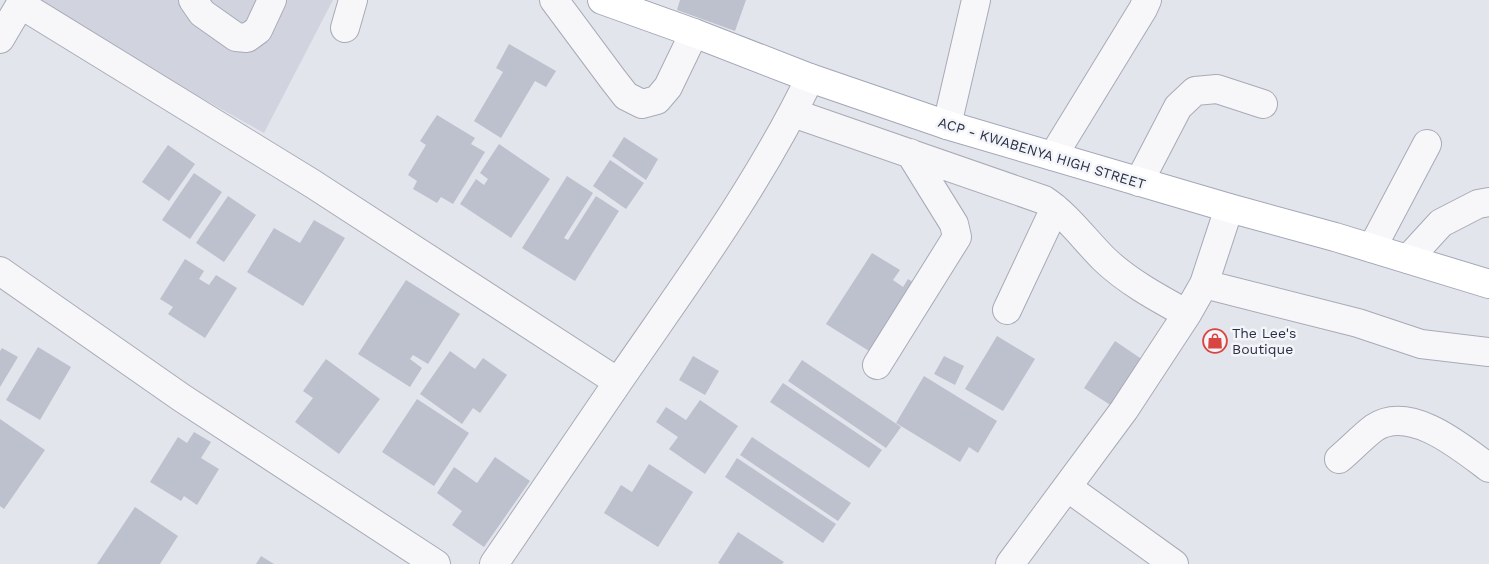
<svg xmlns="http://www.w3.org/2000/svg" width="1489" height="564" font-family="'Work Sans',sans-serif">
<style>
.built{fill:#d1d4df}
.building{fill:#bdc0cd}
.lines{fill:none;stroke-linecap:round;stroke-linejoin:round}
.minor-casing{stroke:#a7abb7;stroke-width:30}
.major-casing{stroke:#a2a7b9;stroke-width:30}
.minor{stroke:#f7f7fa;stroke-width:28}
.major{stroke:#fff;stroke-width:28}
.labels{text-anchor:middle;dominant-baseline:central;stroke-width:5;stroke-linejoin:round;paint-order:stroke}
.street-label{font-size:14px;fill:#292f46;stroke:#f4f5f9}
.poi-label{font-size:14px;fill:#292f46;stroke:#f4f5f9;text-anchor:start}
</style>
<rect width="100%" height="100%" fill="#e3e5ec"/>
<path class="built" d="M33,0H333L264,133L32,3Z"/>
<path class="building" d="M680,0H746L735,31L677,10Z
M509,44L556,71L546,87L535,81L501,138L474,121L503,72L496,68Z
M437,115L475,138L471,144L485,152L453,204L441,197L437,203L413,189L417,181L408,175L426,145L420,141Z
M624,137L658,159L646,180L612,156Z
M499,144L550,179L511,238L460,204L476,179L484,185L488,179L480,173Z
M168,145L195,164L169,201L142,182Z
M610,160L644,183L626,209L593,186Z
M194,173L222,192L190,239L162,220Z
M567,176L593,193L564,238L568,240L596,196L619,211L575,281L522,248Z
M228,196L256,215L224,262L196,243Z
M314,220L345,238L303,306L247,272L274,228L300,243Z
M872,253L900,270L893,280L903,287L908,279L921,287L877,356L826,324Z
M185,259L204,271L199,279L209,285L216,275L237,288L205,338L168,314L173,307L160,299Z
M406,280L460,314L428,364L413,355L410,359L422,368L410,387L358,354Z
M997,336L1035,359L1003,411L965,389Z
M1115,341L1146,362L1115,408L1084,388Z
M38,347L71,367L40,420L6,400Z
M2,348L18,357L0,387V351Z
M450,351L475,369L483,358L507,375L480,413L473,408L462,424L420,394Z
M693,356L719,371L705,395L679,380Z
M944,356L964,366L955,385L934,374Z
M326,359L380,399L339,454L295,422L313,398L303,391Z
M802,360L901,427L886,448L788,381Z
M924,376L997,421L978,453L969,447L960,462L896,423Z
M783,383L882,450L869,468L770,402Z
M417,399L469,433L434,486L382,452Z
M700,400L738,426L705,474L669,449L678,437L656,422L666,407L686,420Z
M0,419L45,450L4,509L0,506Z
M194,432L211,442L201,458L219,469L197,505L184,496L181,501L150,482L178,437L187,443Z
M752,437L851,503L838,521L740,455Z
M495,457L530,481L484,547L452,525L462,511L437,493L454,467L477,483Z
M737,458L836,524L823,543L725,477Z
M649,464L693,492L658,547L604,513L621,485L632,492Z
M135,507L178,536L160,564H97Z
M738,532L784,562L782,564H720L718,563Z
M261,556L274,564H256Z"/>
<g class="lines">
<g class="minor-casing">
<path id="minor" d="M193,0L202,13L236,37L247,38L258,30L272,0
M554,0L612,78L626,96L642,104L657,100L668,87L694,33
M20,4L313,184L618,382L494,564
M345,28L353,0
M0,39L23,0
M793,113L1044,200C1066,214 1085,240 1104,259C1128,282 1158,298 1187,314
M947,125L976,0
M1053,156L1143,9L1147,0
M1139,182L1178,107L1195,91L1217,89L1263,104
M1372,248L1427,144
M1408,259L1441,223L1478,204L1489,202
M0,271L182,398L436,564
M1204,284L1358,323L1421,344L1489,352
M1007,310L1055,208
M877,365L957,237L954,224L910,153
M618,382C686,283 758,186 810,78
M1339,459C1351,449 1362,437 1374,428C1410,404 1461,447 1489,468
M1067,487L1174,564
M1010,564L1124,410L1187,314L1204,284L1229,208"/>
</g>
<g class="major-casing">
<path id="major" d="M602,0L694,33L810,78L947,125L1229,208L1335,237L1489,284"/>
</g>
<use href="#minor" class="minor"/>
<use href="#major" class="major"/>
</g>
<defs>
<g id="shop-ring" transform="scale(1.25)"><circle r="9.5" fill="#f4f5f9" stroke="#d94541" stroke-width="1.5"/><path d="M-5-2.5h2.3a2.7 3.5 0 0 1 5.4 0H5L5.5 6h-11ZM-1.5-2.5h3a1.5 2.3 0 0 0-3 0Z" fill="#d94541"/></g>
</defs>
<g fill-rule="evenodd">
<use href="#shop-ring" x="1215" y="341"/>
</g>
<g class="labels">
<g class="street-label">
<text transform="translate(1042 153) rotate(17)">ACP - KWABENYA HIGH STREET</text>
</g>
<g class="poi-label">
<text x="1232" y="333">The Lee's<tspan x="1232" dy="16">Boutique</tspan></text>
</g>
</g>
</svg>
